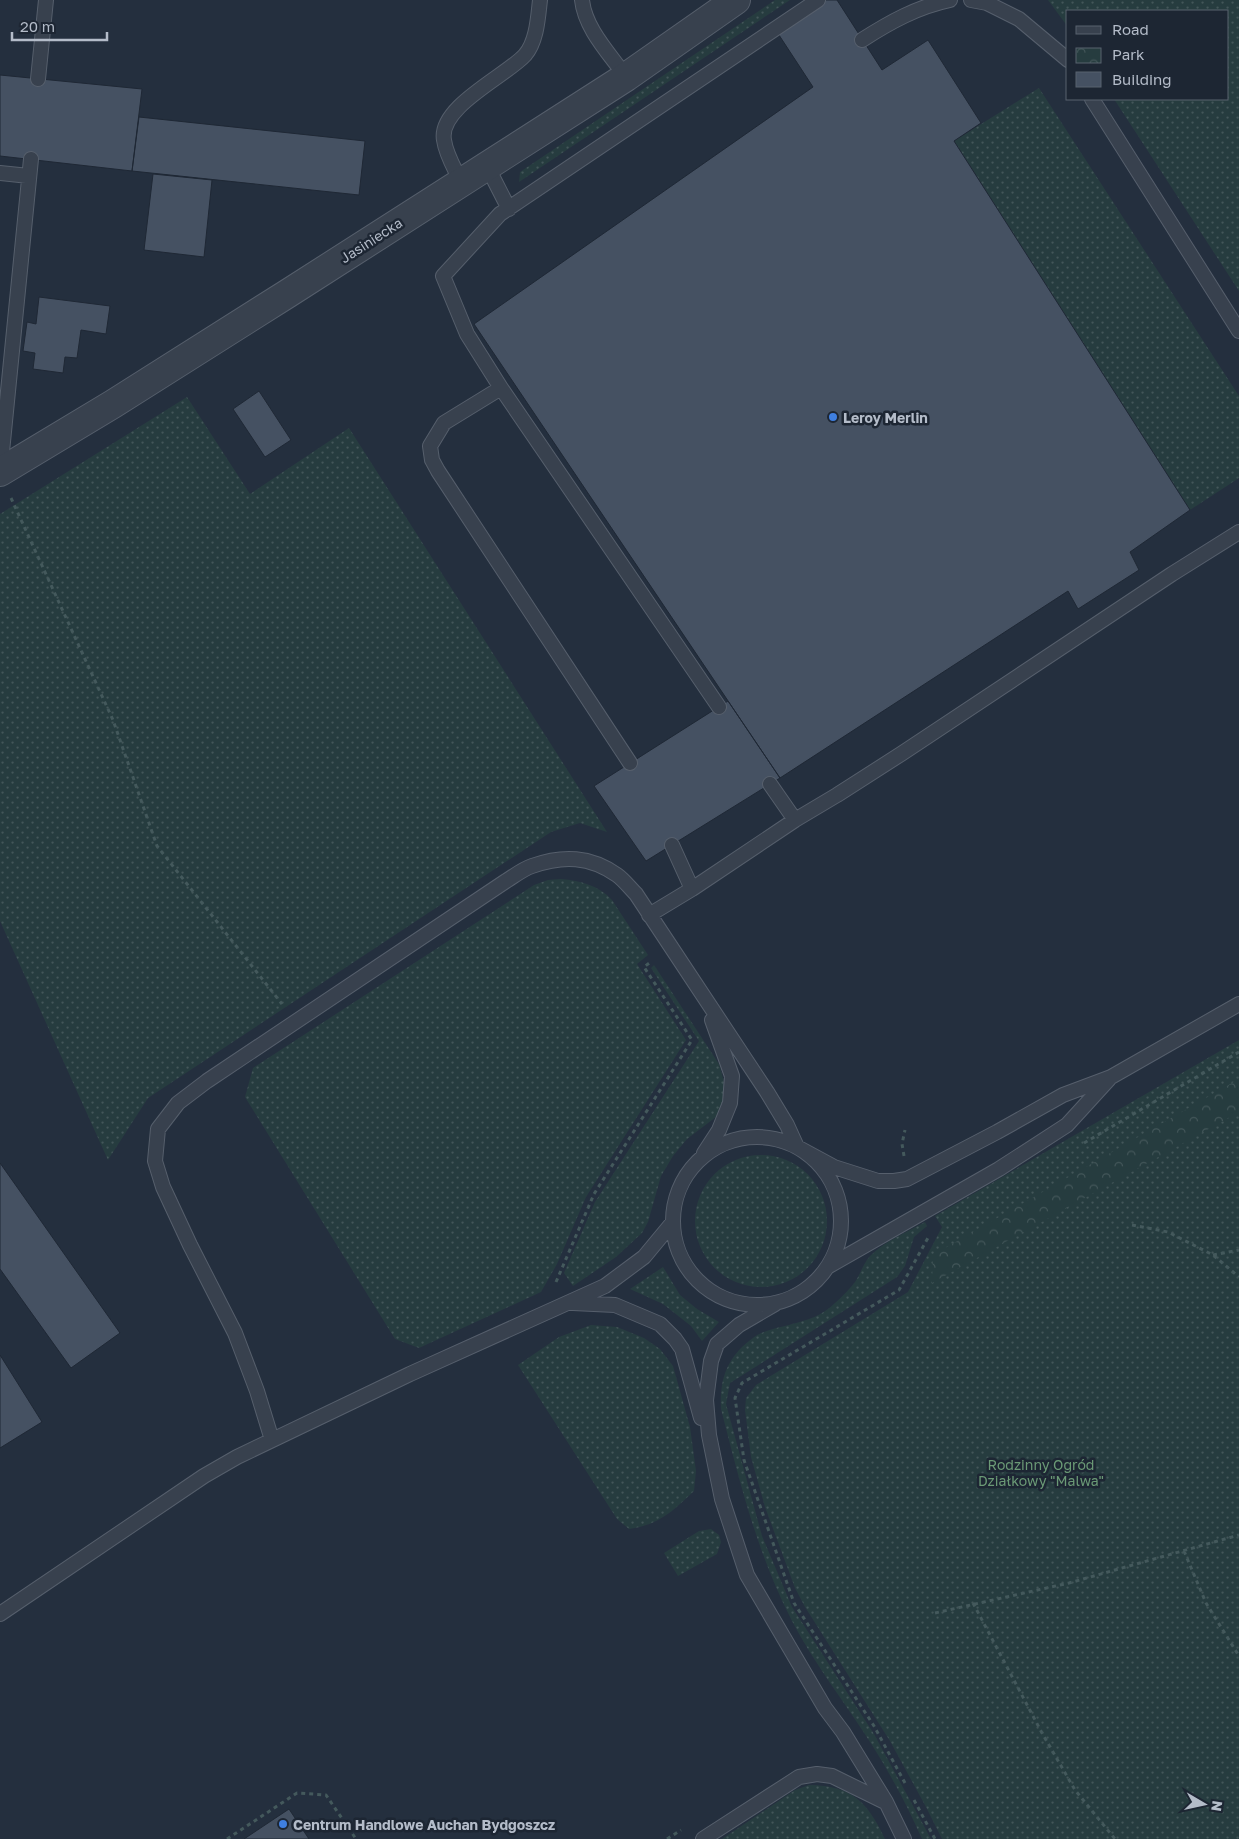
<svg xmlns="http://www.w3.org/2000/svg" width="1239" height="1839" font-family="'Golos Text',sans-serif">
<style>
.grass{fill:url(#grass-dots)}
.park{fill:url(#park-crowns)}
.building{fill:#455162;stroke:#1f2835}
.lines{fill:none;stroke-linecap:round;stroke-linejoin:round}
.lane-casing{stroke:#565f6c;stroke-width:16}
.street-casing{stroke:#565f6c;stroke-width:30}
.path{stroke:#44595c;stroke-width:3;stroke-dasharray:4 4;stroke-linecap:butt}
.lane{stroke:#38414e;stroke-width:14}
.street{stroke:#38414e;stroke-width:28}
.shop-dot{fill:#3f7fe0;stroke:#1d2633;stroke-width:2}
.labels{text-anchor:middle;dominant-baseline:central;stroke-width:5;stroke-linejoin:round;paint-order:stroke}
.street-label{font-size:14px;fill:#b4bcc9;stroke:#1d2633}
.poi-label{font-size:14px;font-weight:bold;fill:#b4bcc9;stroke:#1d2633;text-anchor:start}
.park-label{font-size:14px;fill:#6b9a76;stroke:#1d2633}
</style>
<defs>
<pattern id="grass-dots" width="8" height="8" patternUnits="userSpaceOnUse" patternTransform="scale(1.25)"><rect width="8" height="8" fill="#263c3f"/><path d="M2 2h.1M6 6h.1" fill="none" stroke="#435659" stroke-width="1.8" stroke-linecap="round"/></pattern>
<pattern id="park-crowns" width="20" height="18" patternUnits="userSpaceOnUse" patternTransform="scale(1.25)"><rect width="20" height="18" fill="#263c3f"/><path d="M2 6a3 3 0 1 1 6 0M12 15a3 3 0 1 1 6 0" fill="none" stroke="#435659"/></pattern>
</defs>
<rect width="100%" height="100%" fill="#242f3e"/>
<path class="grass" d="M775,0H790L519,182L520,172Z
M1048,0H1239V291L1114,99H1228V11H1068V27Z
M1039,88L1239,396V478L1190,510L954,141Z
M187,397L250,494L349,428L607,832L580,823L551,832L148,1098L108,1160L0,921V514Z
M561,879C581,881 598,885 612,900L648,955L637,964L686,1040L586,1197L557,1264L541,1292L419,1348L395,1339L245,1097L253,1068L534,885L548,880Z
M654,965L719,1064L726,1089L724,1100L721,1109L716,1117L687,1139L673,1156L661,1176L648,1222L642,1233L616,1257L573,1286L564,1273L595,1202L699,1041L651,968Z
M1239,1040V1839H942L926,1807L890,1741L805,1607L795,1588L765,1507L751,1457L745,1410L746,1398L756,1385L908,1292L942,1227L935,1216Z
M695 1221a66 66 0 1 1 132 0a66 66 0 1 1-132 0Z
M925,1222L927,1226L914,1237L905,1266L897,1277L730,1383L726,1404L762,1536L792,1607L874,1734L931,1839H922C908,1807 891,1775 872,1745C846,1704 815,1665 792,1621C757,1553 740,1483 721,1409C720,1384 724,1365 742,1347C749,1341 755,1335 764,1332C786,1324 809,1323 828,1309C837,1302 848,1291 855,1282C861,1273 863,1264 870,1256C885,1241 907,1232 925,1222Z
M663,1267L680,1295L697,1309L719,1322L702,1341L691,1326L663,1304L630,1289Z
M591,1325L617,1327L644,1338L660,1349L673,1366L690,1427L696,1471L694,1491C673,1511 659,1525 629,1529L617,1519L518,1365L559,1337Z
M711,1529L719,1535L721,1542L717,1554L678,1576L664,1553L699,1531Z
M809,1785C852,1786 867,1801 885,1839H722L795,1790Z"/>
<path class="park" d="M1239,1079V1112L932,1283L933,1255Z"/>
<path class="building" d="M826,0H837L882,70L928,40L981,123L954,141L1190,510L1130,552L1139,570L1078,609L1068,591L780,778L474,324L813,87L777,32Z
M0,75L142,89L132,171L0,156Z
M139,117L365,141L359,195L132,171Z
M153,174L212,180L204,257L144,250Z
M39,297L110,306L106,334L81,330L77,358L65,357L63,373L33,369L35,353L23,351L27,322L36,324Z
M259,391L291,440L265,457L233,409Z
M728,701L780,778L646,861L594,786Z
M0,1163L120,1333L71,1368L0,1269Z
M0,1355L42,1422L0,1448Z
M289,1809L309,1839H244Z"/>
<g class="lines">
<g class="lane-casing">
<path id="lane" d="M582,0C585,29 610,54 626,77
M971,0L987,3L1019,19L1068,60
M862,40C890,22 917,7 950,0
M38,79L46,0
M1092,99L1239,331
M487,166L509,209
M0,173L29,176
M461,182C455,169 446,155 444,140C438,107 506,76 525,55C537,41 538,17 540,0
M501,388L719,707
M0,472L31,159
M630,763L438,471L432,460L430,446L444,423L501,388L467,334L443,276L500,214L818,0
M770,784L795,820
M672,845L692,889
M649,915L692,889L795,820L837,795L901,754L1172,574L1239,532
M673 1221a84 84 0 1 1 168 0a84 84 0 1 1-168 0Z
M704,1153L719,1130L730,1103L732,1076L712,1020
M829,1266L999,1169L1067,1125L1109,1079
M573,1303L615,1305L660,1324L675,1339L682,1349L701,1418
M775,1304L739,1325L717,1344L711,1361L706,1400L709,1435L722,1499L747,1575L825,1708L843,1732L886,1802L904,1839
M272,1440L257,1391L235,1333L190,1245L163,1187L155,1161L158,1129L178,1103L207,1081L506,881C514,876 523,869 532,866C563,855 590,856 617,875C624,880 630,888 636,894L767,1092L787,1125L797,1147L834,1167L878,1181H894L907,1179L997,1132L1063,1095L1111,1077L1239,1004
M0,1614L204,1476L237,1457L410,1374L605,1286L644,1257L673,1222
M703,1839L799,1777L817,1774L832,1776L885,1802"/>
</g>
<g class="street-casing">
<path id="street" d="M0,472L113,404L287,294L626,77L736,0"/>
</g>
<path class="path" d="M11,498L113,720L157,846L282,1004
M1084,1143L1239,1052
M904,1156L902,1144L905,1130
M1132,1225L1168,1232L1213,1255L1239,1277
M1213,1255L1239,1250
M556,1282L594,1194L692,1040L644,967L652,961
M1184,1551L1206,1603L1239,1656
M973,1603L1042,1733L1075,1790L1115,1839
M935,1613L1069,1583L1239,1535
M905,1783L874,1726L794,1603L744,1460L735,1398L742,1383L899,1290L929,1236
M914,1800L935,1839
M227,1839L297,1793L326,1795L356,1839
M667,1839L681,1830"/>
<use href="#lane" class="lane"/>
<use href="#street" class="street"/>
</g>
<g class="shop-dot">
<circle cx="833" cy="417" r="5"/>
<circle cx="283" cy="1824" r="5"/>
</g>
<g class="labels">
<g class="street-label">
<text transform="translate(371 240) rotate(-33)">Jasiniecka</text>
</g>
<g class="poi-label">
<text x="843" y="417">Leroy Merlin</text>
<text x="293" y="1824">Centrum Handlowe Auchan Bydgoszcz</text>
</g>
<g class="park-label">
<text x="1041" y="1464">Rodzinny Ogród<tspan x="1041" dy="16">Działkowy "Malwa"</tspan></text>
</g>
</g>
<rect x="1066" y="10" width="162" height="90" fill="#1d2633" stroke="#59626f"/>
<rect x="1076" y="26" width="25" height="8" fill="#38414e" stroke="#59626f"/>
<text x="1112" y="35" font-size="15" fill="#b4bcc9">Road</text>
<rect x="1076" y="48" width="25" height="15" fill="url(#park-crowns)" stroke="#59626f"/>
<text x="1112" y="60" font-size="15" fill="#b4bcc9">Park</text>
<rect x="1076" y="72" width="25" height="15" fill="#455162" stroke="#59626f"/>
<text x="1112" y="85" font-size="15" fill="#b4bcc9">Building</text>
<g transform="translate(1204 1804) rotate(99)" stroke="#1d2633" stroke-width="4" paint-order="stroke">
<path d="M0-4L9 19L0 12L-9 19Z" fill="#b4bcc9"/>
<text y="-8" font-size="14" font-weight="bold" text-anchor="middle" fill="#b4bcc9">N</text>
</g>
<path d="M12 32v8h95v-8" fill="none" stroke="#b4bcc9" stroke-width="2.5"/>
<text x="20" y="32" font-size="15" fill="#b4bcc9" stroke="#1d2633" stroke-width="4" paint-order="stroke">20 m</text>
</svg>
